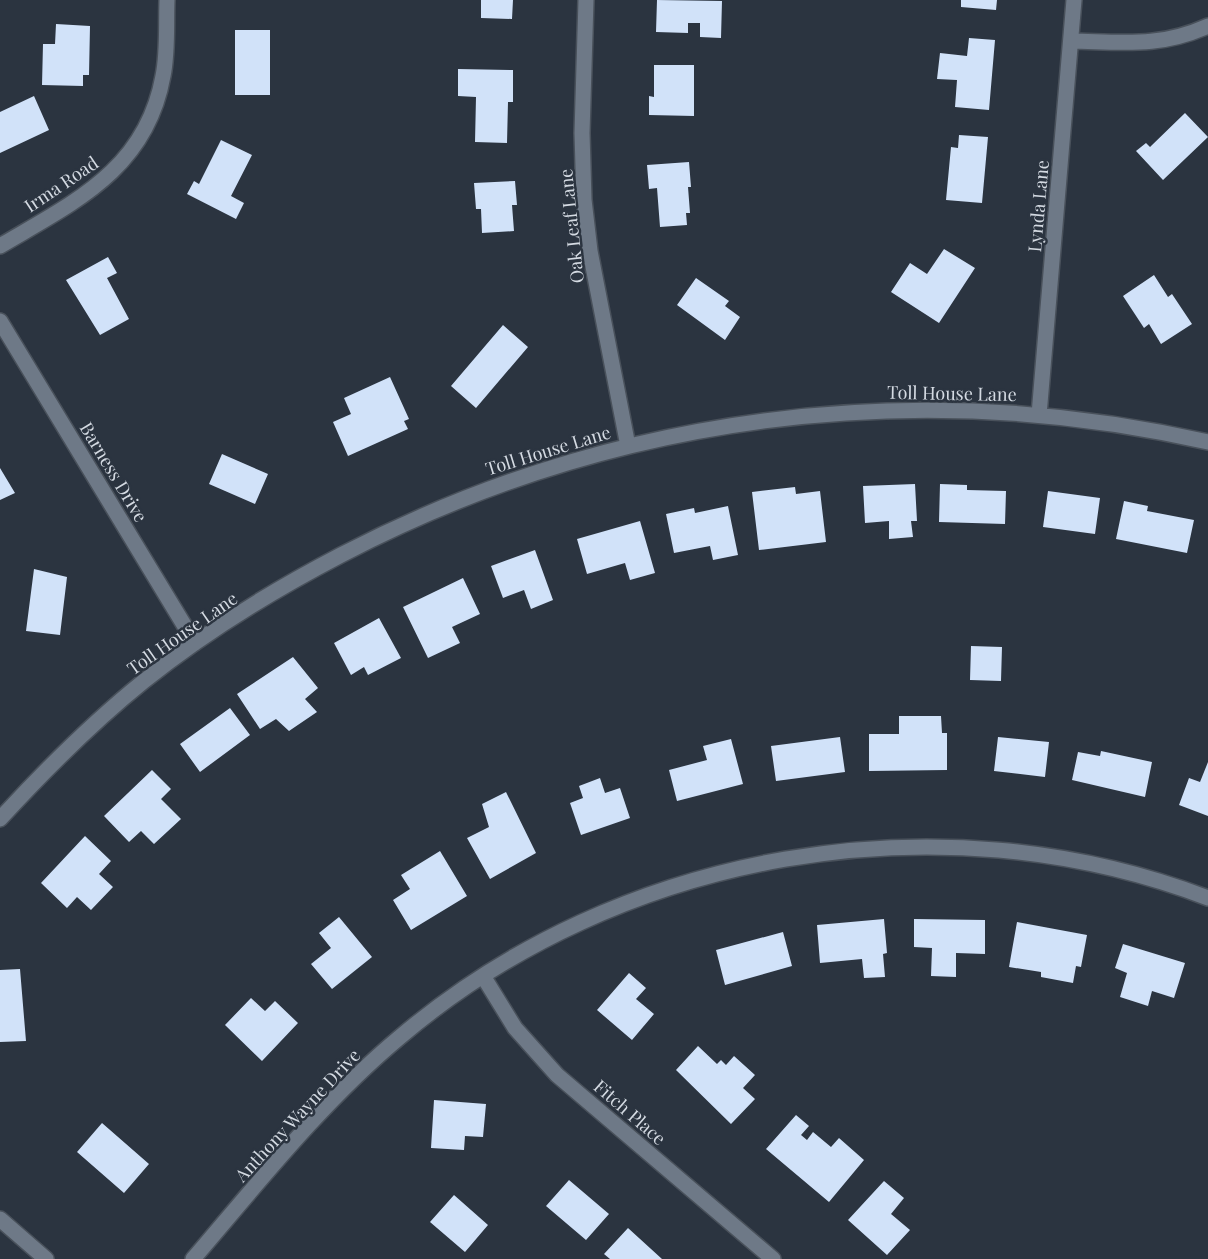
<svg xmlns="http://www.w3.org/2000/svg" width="1208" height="1259" font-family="'Playfair Display',serif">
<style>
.building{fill:#d1e2f9}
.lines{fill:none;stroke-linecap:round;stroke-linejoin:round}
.minor-casing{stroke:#49515b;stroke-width:18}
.minor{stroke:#6e7987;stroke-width:15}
.labels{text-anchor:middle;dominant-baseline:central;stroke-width:5;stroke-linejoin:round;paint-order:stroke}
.street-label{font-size:18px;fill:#d4dae2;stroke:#2b3440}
</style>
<rect width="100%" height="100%" fill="#2b3440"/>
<path class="building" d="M481,0H513L512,19L481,18Z
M657,0L722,1L721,38L700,37V23H688V33L656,32Z
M961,0H997L996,10L961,7Z
M56,24L90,26L89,75H83V86L42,85L43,44H55Z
M235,30H270V95H235Z
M969,38L995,40L989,110L955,107L957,80L937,79L940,53L967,56Z
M654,65H694V116L649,115V96L654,97Z
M458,69L513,70V102H508L507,143L475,142L476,97L458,96Z
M34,96L49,130L0,153V112Z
M1185,113L1208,137L1163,180L1136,151L1146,143L1150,147Z
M959,135L988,137L982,203L946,200L951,147L958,148Z
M221,140L252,155L231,196L244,203L236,219L187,194L194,181L199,184Z
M689,162L691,187H688L690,213H686L687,225L660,227L657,188L649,189L647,165Z
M515,181L517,205H512L514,231L482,233L481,209H476L474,183Z
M944,249L975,268L939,323L891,292L910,263L927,274Z
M108,257L117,273L107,278L129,319L100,335L66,280Z
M1154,275L1168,297L1172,294L1192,324L1161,344L1149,324L1144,328L1123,296Z
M696,278L729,301L725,306L740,317L725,340L677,305Z
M503,325L528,347L476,408L451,386Z
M390,377L409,419L404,421L408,429L348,456L333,422L351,414L344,398Z
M222,454L268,474L255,504L209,484Z
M0,468L15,493L0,500Z
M915,484L917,521H911L913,537L889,539V521L865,523L863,486Z
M940,484L967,485V490L1006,491L1005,524L939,522Z
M795,487L796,494L820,491L826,542L759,550L752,492Z
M1048,491L1100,498L1095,534L1043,527Z
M1124,501L1148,506L1147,511L1194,520L1187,553L1116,539Z
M728,506L738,555L713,560L710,546L674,553L666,514L694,508L695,513Z
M640,521L655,573L630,580L625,563L587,574L577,539Z
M535,550L553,600L531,609L524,590L503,598L491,566Z
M34,569L67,577L60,635L26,631Z
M463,578L480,614L452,627L460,643L428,658L403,607Z
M379,618L401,658L368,675L364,667L351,675L334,643Z
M971,646L1002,647L1001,681L970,680Z
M293,657L318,688L305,699L317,712L289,731L276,719L260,729L237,694Z
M230,708L250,735L200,772L180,744Z
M899,716H941L942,733H947V770L869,771V734H899Z
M840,737L845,772L776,781L771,746Z
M998,737L1049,742L1045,777L994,771Z
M731,739L743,784L677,801L669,770L707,760L703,746Z
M1101,751L1152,762L1145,797L1072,780L1078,752L1100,756Z
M1208,762V816L1179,805L1189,778L1200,782Z
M152,770L171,789L161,799L181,819L154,844L141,831L129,842L104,816Z
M600,778L605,793L620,788L630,818L581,835L570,803L583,798L579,786Z
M506,792L536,853L490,879L467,838L489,827L482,804Z
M85,836L111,861L99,874L113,887L91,910L77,897L67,908L41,883Z
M440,851L467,896L411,930L393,900L410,889L401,875Z
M339,917L372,957L332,989L311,964L331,948L319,933Z
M884,919L887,953L883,954L885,977L864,978L862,959L820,963L817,925Z
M914,919L985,920V954L956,953V977L931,976L932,948L914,947Z
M1017,922L1087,935L1081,967L1076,966L1073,983L1041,977V972L1009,967Z
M783,932L792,966L725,985L716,950Z
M1123,944L1185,963L1174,998L1152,991L1148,1006L1120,997L1127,973L1115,968Z
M20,969L26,1041L0,1042V970Z
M629,973L646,988L636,999L654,1014L632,1040L597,1010Z
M251,998L265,1011L275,1001L298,1023L262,1061L225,1025Z
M698,1046L717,1064L721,1060L726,1065L734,1056L755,1075L743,1088L755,1099L731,1124L676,1070Z
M434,1100L486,1104L483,1137L465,1136L464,1150L431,1148Z
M796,1115L809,1126L801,1135L807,1140L813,1132L831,1147L839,1138L864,1160L829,1202L766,1149Z
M102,1123L149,1164L124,1193L77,1152Z
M569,1180L609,1214L586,1240L546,1206Z
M884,1181L904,1198L891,1214L910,1230L887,1255L848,1220Z
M454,1195L488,1225L465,1252L430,1222Z
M628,1228L662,1259H610L604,1254Z"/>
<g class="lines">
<g class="minor-casing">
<path id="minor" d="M586,0L582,133L584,200L590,251L628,446
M1071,41C1123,42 1159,48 1208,26
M0,246C74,202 146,170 163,76C168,52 166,25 167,0
M0,321L195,643
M1039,415L1074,0
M0,819C45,770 93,722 144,681C205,632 272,591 341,555C610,415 912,375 1208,442
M483,976L515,1028L557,1075L773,1259
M0,1219L46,1259
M193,1259C259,1182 322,1102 400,1037C619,851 939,795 1208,898"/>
</g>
<use href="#minor" class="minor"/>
</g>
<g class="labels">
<g class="street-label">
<text transform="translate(61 184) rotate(-34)">Irma Road</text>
<text transform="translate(1038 206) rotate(-85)">Lynda Lane</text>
<text transform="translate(571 226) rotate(-96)">Oak Leaf Lane</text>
<text transform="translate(952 393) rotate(1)">Toll House Lane</text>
<text transform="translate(548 450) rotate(-17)">Toll House Lane</text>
<text transform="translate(114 472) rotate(59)">Barness Drive</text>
<text transform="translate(182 633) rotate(-35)">Toll House Lane</text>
<text transform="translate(630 1112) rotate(41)">Fitch Place</text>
<text transform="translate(297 1115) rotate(-47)">Anthony Wayne Drive</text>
</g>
</g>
</svg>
